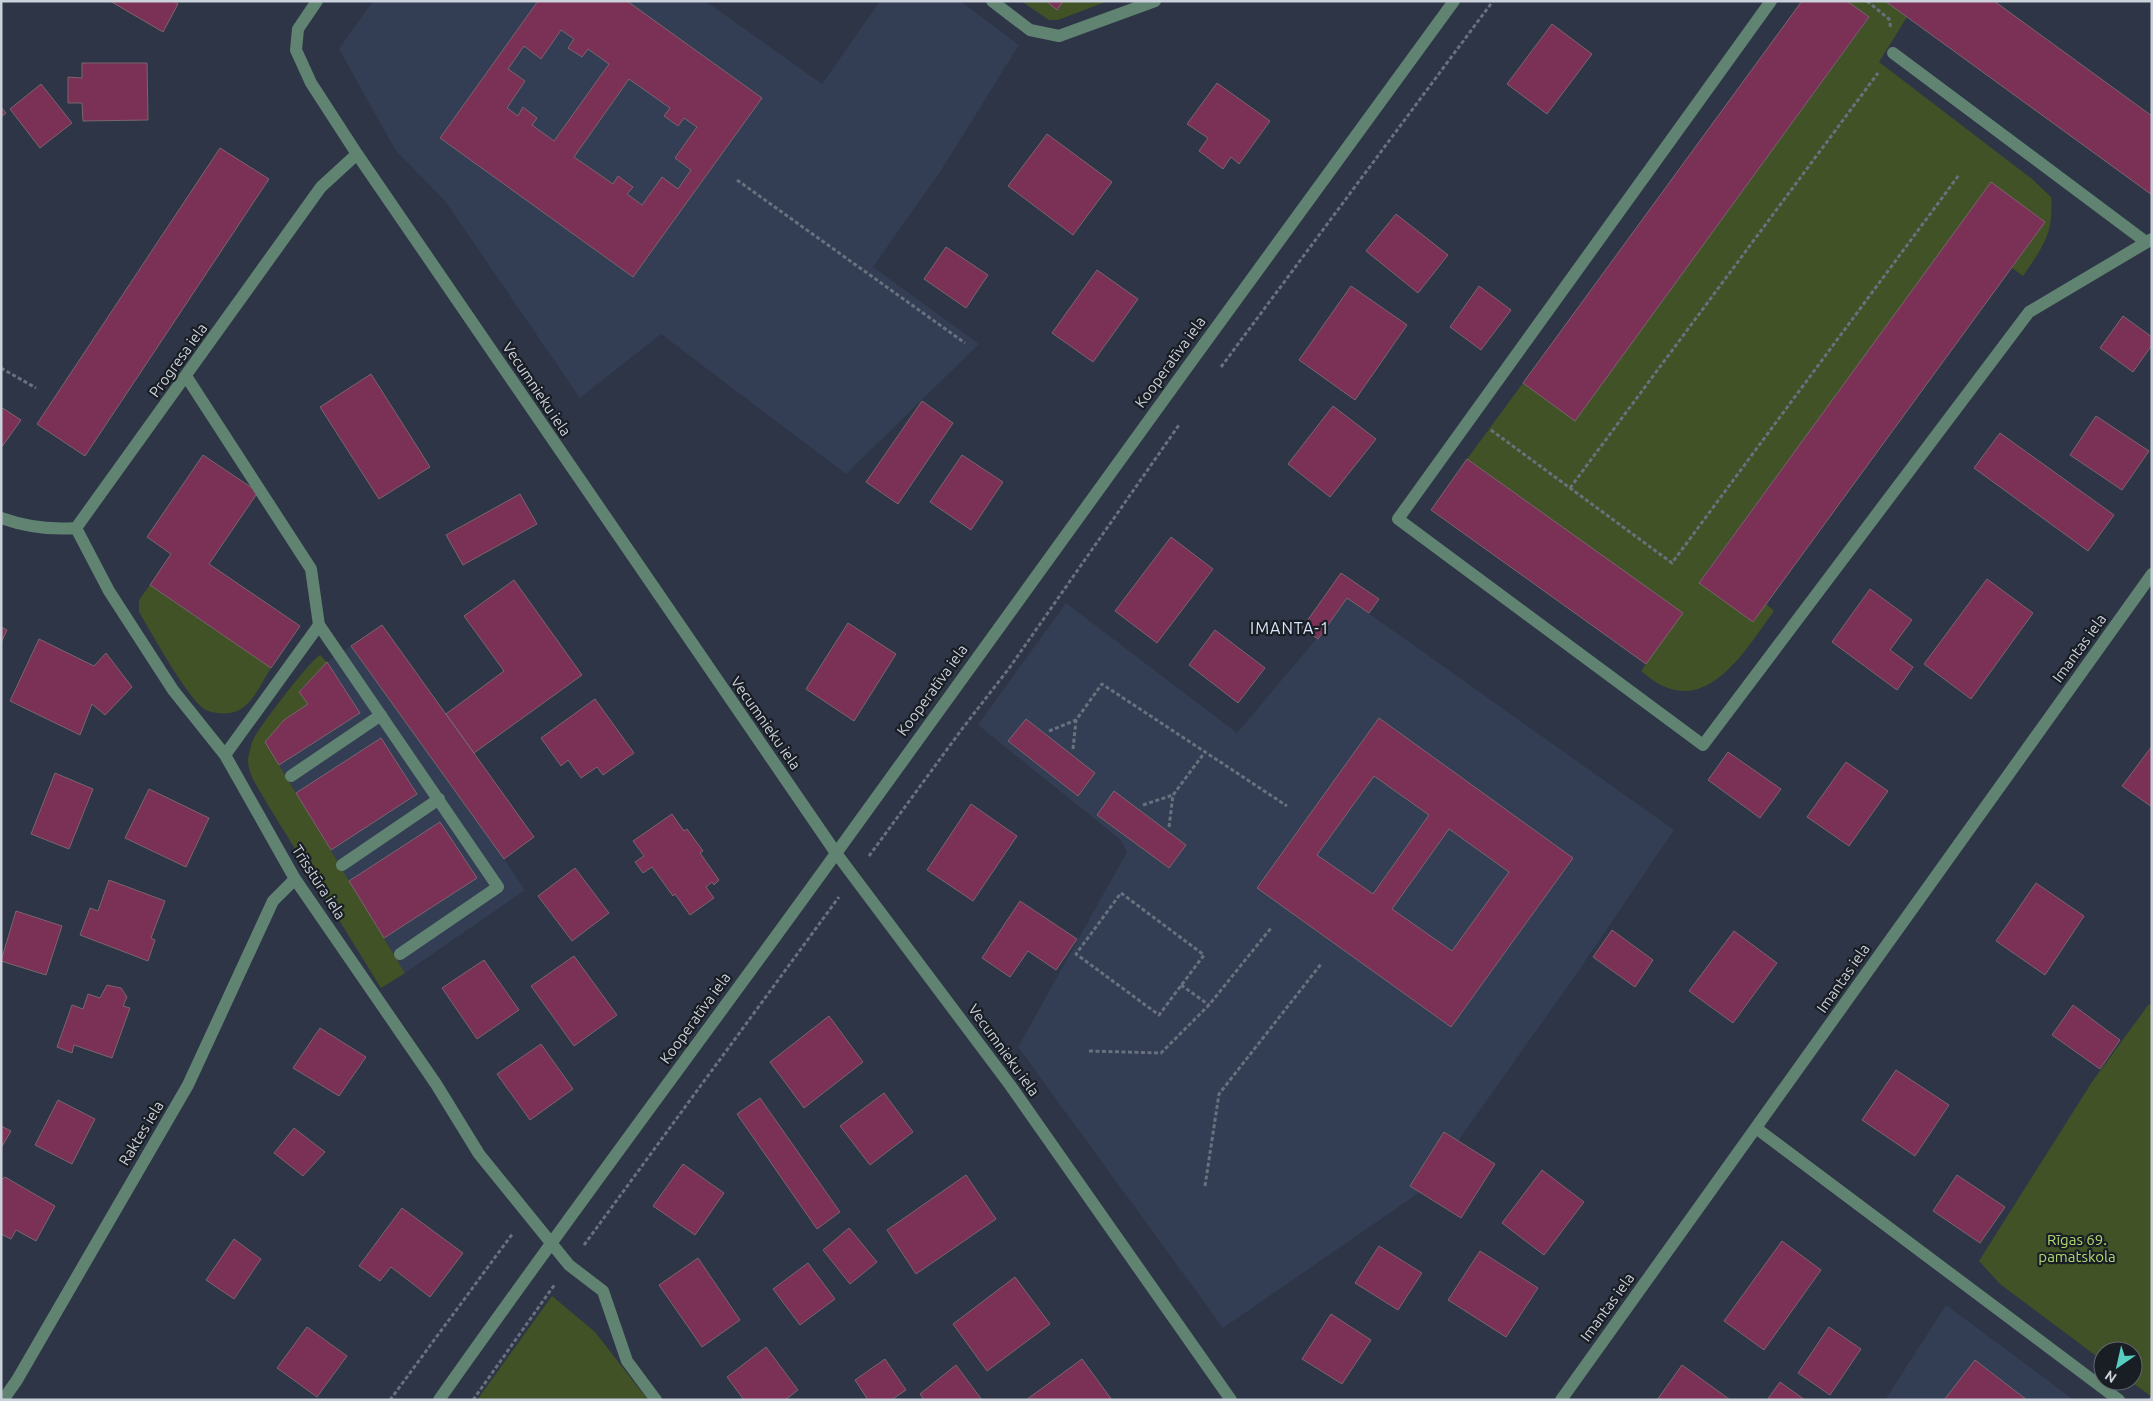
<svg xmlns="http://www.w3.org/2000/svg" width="2153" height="1401" font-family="Ubuntu,sans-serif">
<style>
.built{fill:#333e54}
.green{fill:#415226}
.building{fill:#7a3155;stroke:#7b656e;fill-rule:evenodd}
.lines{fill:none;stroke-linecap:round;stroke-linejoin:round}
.path{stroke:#69707e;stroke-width:3;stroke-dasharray:4 2.5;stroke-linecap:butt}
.minor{stroke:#608471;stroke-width:12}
.labels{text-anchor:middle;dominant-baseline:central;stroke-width:4.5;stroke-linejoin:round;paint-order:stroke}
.street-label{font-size:15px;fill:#ccd2dc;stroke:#191d24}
.park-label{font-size:15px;fill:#b1d971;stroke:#191d24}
.neighbourhood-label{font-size:16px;letter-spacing:1px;fill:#d8e4f9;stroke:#191d24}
</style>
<rect width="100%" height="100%" fill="#2d3546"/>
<path class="built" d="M373,1H705L822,84L880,1H960L1019,45L940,172L873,267L979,344L846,474L661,334L580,398L445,201L396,151L339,49Z
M1347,598L1674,830L1571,982L1423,1190L1223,1328L1018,1047L1127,852L1121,840L978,725L1066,603L1237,733L1317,638L1319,639Z
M382,625L534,837L504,859L525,890L405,973L265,742L284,720L308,705L299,692L327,662Z
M1946,1305L2074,1400H1885Z"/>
<path class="green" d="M1021,1H1046L1057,9L1063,1H1108L1058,20H1049Z
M1847,1H1885L1907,17L1879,62L2032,179L2051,197C2054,234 2043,246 2023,276L2012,268L2045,222L1991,183L1699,582L1753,622L1766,604L1774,611C1750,643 1713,710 1663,686C1655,683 1648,676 1641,671L1682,613L1467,459L1523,383L1575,420L1869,18Z
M150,585L271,668C262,682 254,702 239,710C231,715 214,714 206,710C189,701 151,632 139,612V600Z
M320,655L327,662L299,691L308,704L284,720L265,742L405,973L381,988L268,805C261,792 247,774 248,759C249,754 251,745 253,740C260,726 308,663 320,655Z
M2149,1004L2152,1006V1397L2130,1381H2133V1351H2103V1361L2000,1284L1979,1261L2092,1082Z
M552,1296L595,1332L648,1400H477Z"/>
<path class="building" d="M110,1H174L178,4L163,32Z
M538,1H627L762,98L633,277L440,138ZM561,30L574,39L568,48L582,57L588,49L609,64L554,141L532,125L537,118L523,107L518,116L507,108L525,81L508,69L524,46L541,59ZM629,79L670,108L664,116L678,126L684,118L697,127L675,158L691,170L678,189L662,177L642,205L627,194L633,187L618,176L613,184L574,157Z
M1046,1H1063L1057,10Z
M1802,1H1847L1869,17L1575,421L1523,383Z
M1885,1H1994L2152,116V195Z
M1552,24L1592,54L1547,114L1507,84Z
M82,63H147L148,120L83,121L82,103H68V77L82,78Z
M1217,83L1270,121L1239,164L1231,157L1223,169L1199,151L1208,138L1187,124Z
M41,84L72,123L40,148L10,109Z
M1,107L6,113L1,117Z
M1047,134L1112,182L1073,235L1008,186Z
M220,148L269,179L85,456L37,424Z
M1991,182L2045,222L1753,622L1699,583Z
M1396,214L1448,255L1418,293L1366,251Z
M946,247L988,275L966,308L924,279Z
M1097,270L1138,299L1093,362L1052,333Z
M1351,286L1407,325L1355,400L1299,360Z
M1479,286L1511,310L1481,350L1450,327Z
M2123,316L2152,337V345L2133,372L2100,348Z
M371,374L430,467L379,499L320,407Z
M922,401L953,423L898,504L866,482Z
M1333,406L1376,439L1330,497L1288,464Z
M1,407L21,420L1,448Z
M2096,416L2149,451L2122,490L2070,455Z
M2000,433L2114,515L2088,551L1974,468Z
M203,455L258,492L209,564L300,626L271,668L150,585L171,554L147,537Z
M962,455L1003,482L971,530L930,502Z
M1467,459L1683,613L1646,664L1431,510Z
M520,494L537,524L463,565L446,535Z
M1171,537L1213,569L1157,643L1115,611Z
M1341,573L1379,599L1369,613L1347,598L1318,639L1302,628Z
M1987,579L2033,613L1971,699L1924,664Z
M514,580L582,675L474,753L446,714L504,671L464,616Z
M1870,589L1912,620L1890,650L1913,667L1897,690L1832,642Z
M848,623L896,654L854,721L806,689Z
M382,625L534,837L504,859L351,646Z
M1,627L7,630L1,643Z
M1215,630L1265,668L1238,703L1189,665Z
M39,639L94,666L106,653L132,687L105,715L92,704L80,735L10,701Z
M327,662L360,713L279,765L265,742L284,720L308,704L299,692Z
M595,699L634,753L603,775L597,767L581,778L568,760L561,766L541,738Z
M1379,718L1573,858L1451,1027L1257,888ZM1374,776L1429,815L1373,894L1317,855ZM1449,829L1509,872L1452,951L1392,909Z
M1026,719L1095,773L1078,796L1008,741Z
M381,738L417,794L331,850L296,793Z
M2152,746V807L2122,786Z
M1728,752L1781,789L1760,818L1708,780Z
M1846,762L1888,791L1849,846L1807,817Z
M55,773L93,789L69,849L31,834Z
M149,789L209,818L186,867L125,838Z
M1114,791L1186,845L1169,868L1097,815Z
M971,804L1017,836L973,901L927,870Z
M672,814L684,831L687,829L703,851L700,853L719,880L714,885L712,882L706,887L714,898L690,915L675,894L673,896L652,867L643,873L635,862L644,856L633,841Z
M440,822L477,878L384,938L349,881Z
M575,868L609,913L572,941L538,896Z
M109,880L165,901L151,938L155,940L148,961L80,935L90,908L98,911Z
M2036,883L2084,916L2045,975L1996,941Z
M1020,901L1077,939L1056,970L1028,951L1010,977L982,958Z
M16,911L62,926L46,975L1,961Z
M1612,930L1653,960L1635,987L1593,957Z
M1734,931L1777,963L1733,1023L1689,991Z
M574,956L617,1015L574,1046L531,986Z
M484,960L519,1010L477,1039L442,988Z
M107,985L121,988L127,997L123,1006L130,1008L112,1058L74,1045L72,1053L57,1047L72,1005L83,1009L88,994L100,998Z
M2073,1005L2120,1040L2100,1069L2052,1035Z
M829,1016L863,1062L804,1108L770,1062Z
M320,1028L366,1057L339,1096L293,1068Z
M541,1044L573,1089L530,1120L497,1074Z
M1896,1070L1949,1105L1915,1156L1862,1120Z
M884,1093L913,1132L870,1165L840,1126Z
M760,1098L840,1212L817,1229L737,1114Z
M58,1100L95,1119L72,1164L35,1145Z
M1,1126L11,1131L1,1148Z
M294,1128L325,1152L303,1176L274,1153Z
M1444,1132L1495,1164L1461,1218L1410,1186Z
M683,1164L724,1193L695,1235L653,1206Z
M1542,1170L1584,1202L1544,1255L1502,1223Z
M966,1175L996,1219L916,1274L887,1230Z
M1957,1175L2005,1207L1980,1243L1933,1211Z
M5,1177L55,1206L36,1241L16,1230L11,1239L1,1234V1180Z
M402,1208L463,1253L430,1297L391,1267L380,1281L359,1266Z
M849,1228L877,1262L850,1284L823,1250Z
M234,1239L261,1259L234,1299L206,1280Z
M1782,1241L1821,1270L1764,1350L1724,1321Z
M1379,1246L1422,1273L1398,1310L1355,1283Z
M1480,1251L1538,1288L1506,1337L1448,1300Z
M698,1258L740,1320L702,1347L659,1285Z
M808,1263L835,1299L800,1325L773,1289Z
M1015,1277L1050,1324L987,1371L953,1324Z
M1331,1314L1371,1340L1342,1384L1302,1359Z
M307,1327L347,1356L317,1397L277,1368Z
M1829,1327L1861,1349L1830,1395L1798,1373Z
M766,1347L798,1390L785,1400H744L727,1377Z
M885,1359L906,1390L891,1400H868L855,1380Z
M1082,1359L1112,1400H1026Z
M1975,1360L2027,1400H1944Z
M956,1365L982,1400H924L920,1394Z
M1682,1365L1729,1399L1728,1400H1657Z
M1780,1382L1805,1400H1767Z"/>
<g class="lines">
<path class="path" d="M1867,1L1889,19L1891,29
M737,180L965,343
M1221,367L1493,1
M1,368L36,388
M1491,430L1672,563L1959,175
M1570,488L1878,73
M1049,731L1076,720
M1073,749L1076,720L1102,684L1287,806
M1143,805L1173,795
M1169,827L1173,795L1205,752
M869,856L962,729L1010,667L1179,425
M1121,893L1204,955L1159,1015L1076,954Z
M1181,985L1209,1005
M1089,1051L1161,1053L1209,1005L1271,928
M1205,1186L1219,1094L1321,964
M584,1245L839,897
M390,1400L513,1233
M473,1400L555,1284
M2150,1400L2152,1397"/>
<path class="minor" d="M317,1L298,29L296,50L311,83L357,154L836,853L1010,1085L1231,1400
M992,1L1030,30L1059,36L1155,1
M1771,1L1398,519L1703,745L2029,312L2152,239
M1893,53L2146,242
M186,376L311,569L319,625L498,887L400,954
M1,518C26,527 50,530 76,528L321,187L357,154
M76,528L109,591L173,690L225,755L295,879L436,1084L479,1154L569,1265L603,1291L627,1361L656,1400
M225,755L319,625
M291,776L381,715
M342,865L439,799
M1756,1128L2119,1400
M3,1400L17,1380L188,1085L273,901L295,879
M439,1400C569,1215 705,1035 837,852C1042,567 1247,284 1454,1
M1561,1400L2152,574"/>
</g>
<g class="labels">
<g class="street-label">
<text transform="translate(178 360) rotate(-54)">Progresa iela</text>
<text transform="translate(1170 362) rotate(-54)">Kooperatīva iela</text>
<text transform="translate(537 389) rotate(56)">Vecumnieku iela</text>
<text transform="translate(2079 648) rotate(-54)">Imantas iela</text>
<text transform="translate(932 690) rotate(-54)">Kooperatīva iela</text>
<text transform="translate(766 723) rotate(55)">Vecumnieku iela</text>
<text transform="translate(319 882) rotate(57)">Trīsstūra iela</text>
<text transform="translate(1843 978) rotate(-55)">Imantas iela</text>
<text transform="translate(695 1018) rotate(-54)">Kooperatīva iela</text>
<text transform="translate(1004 1050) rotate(54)">Vecumnieku iela</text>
<text transform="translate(141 1133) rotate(-59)">Raktes iela</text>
<text transform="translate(1607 1307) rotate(-54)">Imantas iela</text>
</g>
<g class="park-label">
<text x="2077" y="1239">Rīgas 69.<tspan x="2077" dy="17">pamatskola</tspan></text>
</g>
<g class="neighbourhood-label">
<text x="1290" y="628">IMANTA-1</text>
</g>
</g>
<rect width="2153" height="1401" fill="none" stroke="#ccd2dc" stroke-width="5"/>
<g transform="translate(2118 1366) rotate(214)"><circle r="24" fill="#191d24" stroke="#61656e"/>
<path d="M0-4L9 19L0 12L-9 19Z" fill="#58cec0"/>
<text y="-8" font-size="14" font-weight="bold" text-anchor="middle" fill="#ccd2dc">N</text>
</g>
</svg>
